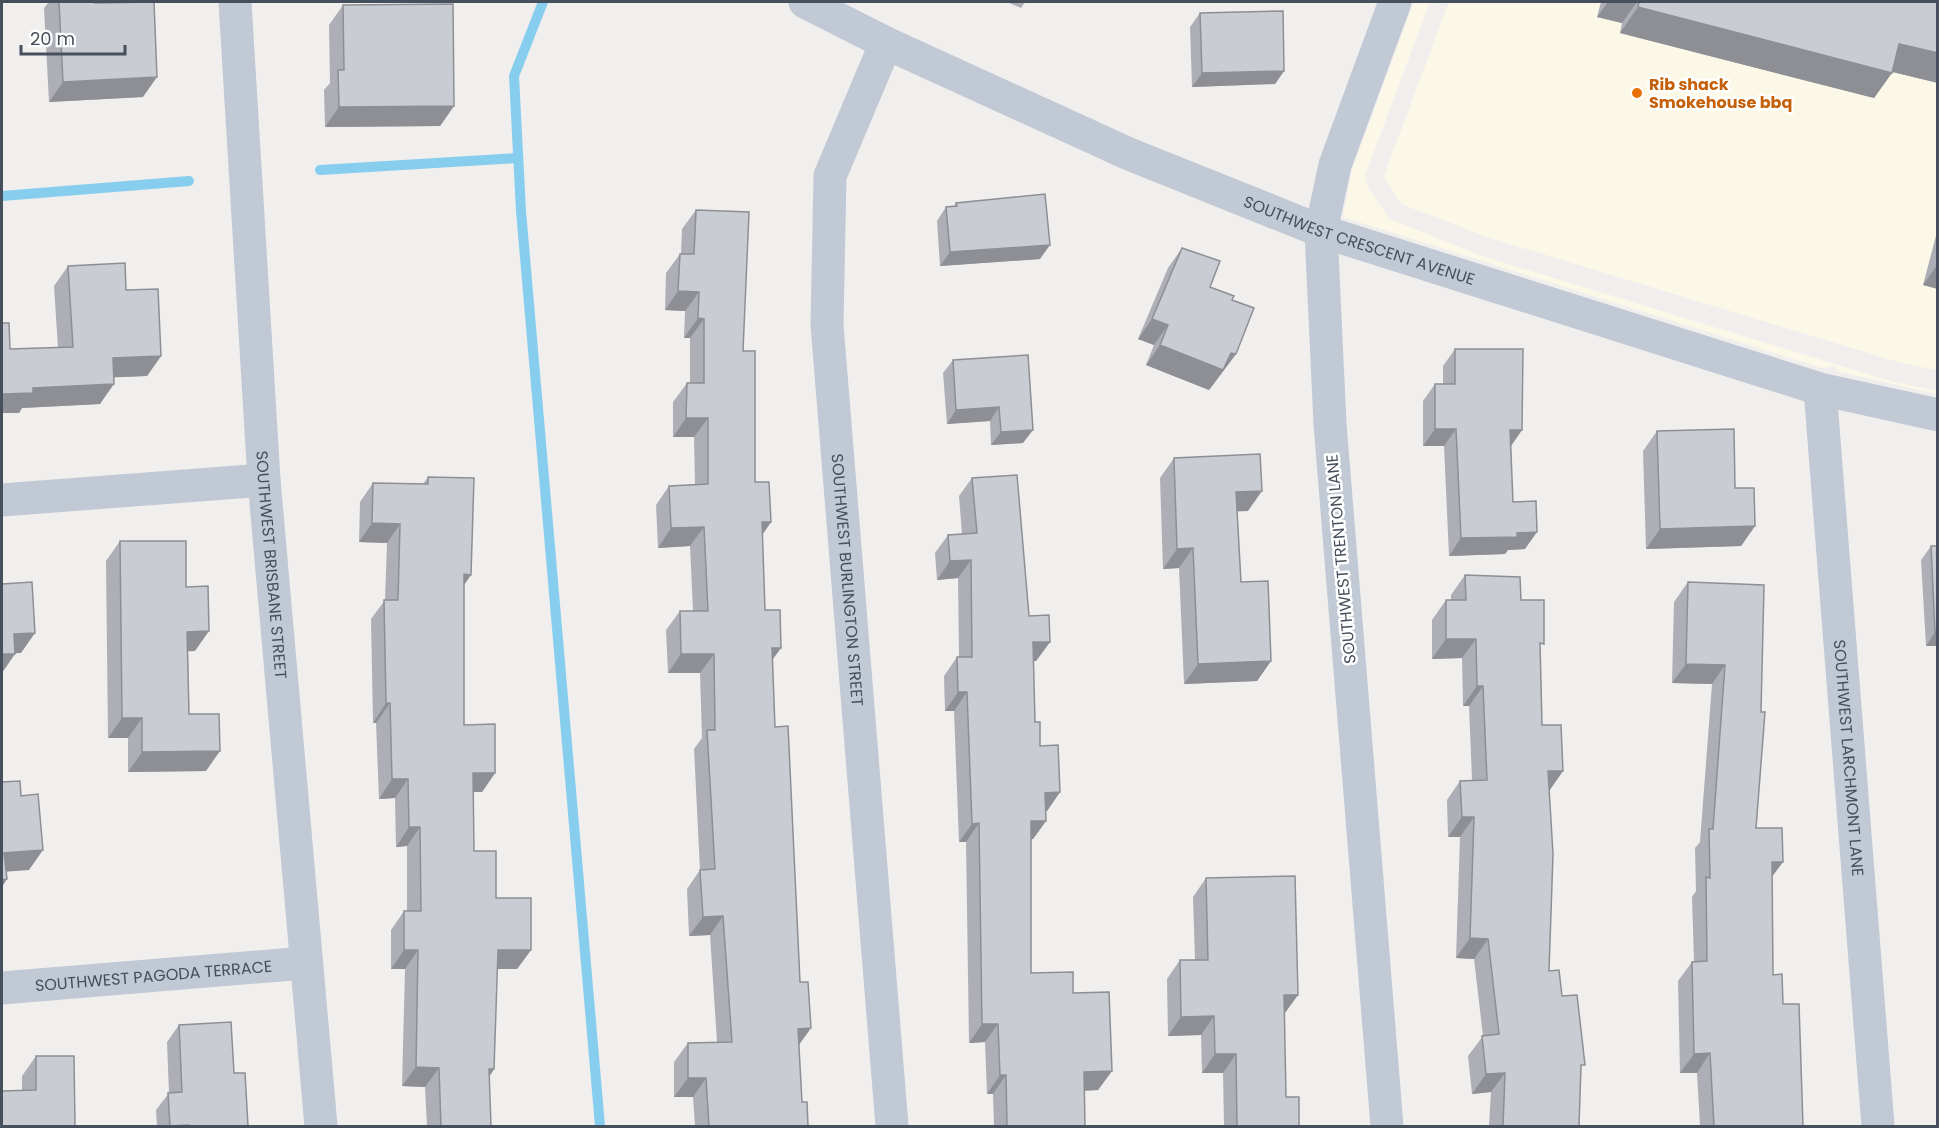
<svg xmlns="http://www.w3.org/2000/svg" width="1939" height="1128" font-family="Poppins,sans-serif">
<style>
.commercial{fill:#fcf8e7}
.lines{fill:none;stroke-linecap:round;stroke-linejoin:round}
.stream{stroke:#87ceee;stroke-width:10}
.street{stroke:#c1c9d4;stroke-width:33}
.wall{fill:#aeafb6}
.shaded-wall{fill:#8d8f94}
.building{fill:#caccd4;stroke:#8d8f94;stroke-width:1.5}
.food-dot{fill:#e8710a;stroke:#fff;stroke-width:2}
.labels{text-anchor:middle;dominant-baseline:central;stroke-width:5;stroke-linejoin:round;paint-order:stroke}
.food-label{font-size:16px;font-weight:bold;fill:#c56008;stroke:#fff;text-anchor:start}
.street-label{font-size:16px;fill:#464f5c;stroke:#fff}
</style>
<rect width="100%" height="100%" fill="#f1eeee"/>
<path class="commercial" d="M1414,2H1430L1365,176L1368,188L1390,219L1482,256L1894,382L1937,391V394L1836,371V366L1822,368L1343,217L1352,170Z
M1449,2H1937V370L1901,363L1490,238L1401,204L1384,176Z"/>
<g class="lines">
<path class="stream" d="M543,2L514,76L521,211L600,1126
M320,170L518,158
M2,196L189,181"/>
<g class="street">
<path id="s1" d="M235,2L264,480L321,1126"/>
<path id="s2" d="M805,2L886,43L1129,154L1321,231L1820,389L1938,415"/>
<path id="s3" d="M886,43L830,176L827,325L892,1126"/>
<path id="s4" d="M1820,389L1878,1126"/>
<path d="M2,500L264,480"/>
<path id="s5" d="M2,988L305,963"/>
<path d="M1387,1126L1330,424L1321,231L1335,165L1395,2"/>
</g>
</g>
<path class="wall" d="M49,2H95L143,97L49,102L44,8Z
M1007,2H1025L1021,8Z
M1601,2H1938V83L1892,72L1874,98L1620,33L1622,23L1597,17Z
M343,5L454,106L440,126L325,127L324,90L330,83L329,25Z
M1200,13L1284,71L1275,84L1192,87L1190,27Z
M956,203L1040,259L940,266L937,221L946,207L954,206Z
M696,210L743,351L755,482L771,522L762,535L765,610L781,648L772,660L775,727L800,982L811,1028L799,1045L802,1102L808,1126H695L693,1097H674V1062L688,1043L717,1042L710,935L689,936L687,889L700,870L694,749L702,738L700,673H668L666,630L680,611H693L690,546L658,548L656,505L669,486L695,485L694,437H673V402L687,383H690V338H684L685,311L665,310L666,273L680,254H681L682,229Z
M1938,228V289L1923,285Z
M1182,248L1210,287L1232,300L1236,354L1209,390L1146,365L1154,345L1138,339L1168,268Z
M68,266L126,290L161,356L147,376L113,377L100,404L22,408L19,413H2V323L10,349L58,348L54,286Z
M1455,349L1522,430L1511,446L1513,502L1525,549L1508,550L1505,554L1449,556L1444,446H1423V401L1435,384H1443V366Z
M1028,355L1023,443L991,445L990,421L947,424L943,373L953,360Z
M1657,431L1735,488L1755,526L1741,546L1646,549L1643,451Z
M1174,458L1248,511H1237L1241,582L1271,661L1257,681L1184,684L1179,568L1163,569L1160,478Z
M428,477L464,586V725L495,773L482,792H473L474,851L496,898L531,950L517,969H497L494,1069L489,1077L491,1126H427L425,1087L402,1086L405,969H391V930L404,911H407V846L396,847L395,798L379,799L376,723H373L371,619L385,600L387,543L359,542L360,502L373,483L423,484Z
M972,478L1029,616L1050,642L1036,661H1033L1035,722L1040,746L1060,792L1047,811H1046V821L1033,839H1031V973L1073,993L1112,1071L1098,1090L1085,1091V1126H994L993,1094H987L985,1042L969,1043L966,842H959L954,711H945L944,676L957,657H959L958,578L937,580L935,553L948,535L962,534L959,496Z
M120,541L186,587L195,651H188L189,714L206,771L128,772V738H108L106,561Z
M1931,546H1938V646H1926L1921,560Z
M1465,575L1521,600L1540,649L1542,725L1563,771L1549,791V971L1562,996L1581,1070L1579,1126H1489L1491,1092L1472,1094L1468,1056L1483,1036L1474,959L1456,958L1460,837H1448L1447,800L1460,781L1472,780L1469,706H1463L1462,658L1432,659V620L1446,600H1451V595Z
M1688,582L1764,585L1756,828L1772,877L1773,975L1783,1004L1803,1126H1700L1697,1073H1680L1678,981L1692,962H1694L1692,897L1696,891L1695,848L1700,842L1712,684L1672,683L1674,602Z
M1206,878L1298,995L1284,1013L1286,1097L1299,1126H1317H1224L1223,1073H1202L1201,1035L1168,1036L1167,979L1180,960H1195L1193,897Z
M179,1025L234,1073L248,1126H157L156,1110L169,1093L167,1042Z
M36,1056L75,1126L22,1091V1076Z"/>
<path class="shaded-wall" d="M1608,2H1637L1622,23L1597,17Z
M1638,7L1892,73L1874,98L1620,33Z
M1899,44L1938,53V83L1881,69Z
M1284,71L1275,84L1192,87L1202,73Z
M157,77L143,97L49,102L63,82Z
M454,106L440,126L325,127L339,107Z
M1050,245L1040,259L940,266L950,252Z
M1938,264V289L1923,285Z
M678,291L699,292L685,311L665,310Z
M698,318L704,319L690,338H684Z
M1152,319L1168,325L1154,345L1138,339Z
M1160,345L1231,353L1236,354L1209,390L1146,365Z
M161,356L147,376L99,378L113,358Z
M114,384L100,404L22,408L19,413H2V394L33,388Z
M999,407L990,421L947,424L956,410Z
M686,418H708L694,437H673Z
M1435,429H1456L1444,446H1423Z
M1033,430L1023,443L991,445L1001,432Z
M1510,430H1522L1510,447Z
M1262,491L1248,511L1223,512L1236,492Z
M762,522H771L758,541Z
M372,523L400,524L387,543L359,542Z
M1755,526L1741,546L1646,549L1660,529Z
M704,527L690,546L658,548L671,528Z
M1537,532L1525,549L1508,550L1505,554L1449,556L1461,538L1517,533Z
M1193,548L1179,568L1163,569L1177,549Z
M971,560L958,578L937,580L950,561Z
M464,574L471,575L458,594Z
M209,631L195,651L173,652L187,632Z
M1935,632H1938V646H1926Z
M35,633L21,653L2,654L14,634Z
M1446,639H1476L1462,658L1432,659Z
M1033,642H1050L1036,661H1020Z
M772,648H781L767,667Z
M2,654H15L2,673Z
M681,654H714L700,673H668Z
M1271,661L1257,681L1184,684L1198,664Z
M1686,664L1725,665L1712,684L1672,683Z
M1477,686H1483L1469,706H1463Z
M958,692H967L954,711H945Z
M386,703H390L376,723H373Z
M122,718H142L128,738H108Z
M220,751L206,771L128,772L142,752Z
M1548,771H1563L1549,791Z
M473,773H495L482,792H459Z
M392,779H408L395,798L379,799Z
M1060,792L1047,811L1032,812L1045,793Z
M1462,817H1474L1460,837H1448Z
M1031,821H1046L1033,839L1017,840Z
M979,823L966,842H959L972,824Z
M409,827H420L407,846L396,847Z
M43,850L29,870L2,872L4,853Z
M1772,862H1783L1769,881Z
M7,879L2,887V880Z
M723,916L710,935L689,936L703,917Z
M1470,938L1488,939L1474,959L1456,958Z
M404,950H418L405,969H391Z
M498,950H531L517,969H484Z
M1284,995H1298L1285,1013L1271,1014Z
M1214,1016L1201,1035L1168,1036L1181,1017Z
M982,1024H998L985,1042L969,1043Z
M811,1028L797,1047L798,1029Z
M1710,1053L1697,1073H1680L1694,1054Z
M1215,1054H1236L1223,1073H1202Z
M416,1067L439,1068L425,1087L402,1086Z
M489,1069H494L481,1089Z
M1112,1071L1098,1090L1071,1091L1084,1072Z
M1505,1073L1491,1092L1472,1094L1486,1074Z
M1000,1075H1006L993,1094H987Z
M688,1078H706L693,1097H674Z"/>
<path class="building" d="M59,2H95V3L154,2L157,77L63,82Z
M1639,2H1938V53L1899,44L1892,73L1638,7Z
M453,4L454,106L339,107L338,70H344L343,5Z
M1283,11L1284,71L1202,73L1200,13Z
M1045,194L1050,245L950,252L946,207L957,206L956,203Z
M696,210L749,212L743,351H755V482H769L771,522H762L765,610H780L781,648H772L775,727L788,726L800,982H808L811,1028L798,1029L802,1102H807L808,1126H709L706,1078H688V1043L732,1042L723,916L703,917L700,870L715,869L707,730H715L714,654H681L680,611H708L704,527L671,528L669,486L708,484V418H686L687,383H704V319L698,318L699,292L678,291L680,254H694Z
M1182,248L1220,261L1210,287L1234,296L1232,300L1254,308L1236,354L1231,353L1223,370L1160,345L1168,325L1152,319Z
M125,263L126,290L158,289L161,356L113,358L114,384L33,388V393L2,394V323H9L10,349L73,347L68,266Z
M1455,349H1523L1522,430H1510L1513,502L1536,501L1537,532L1517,533V537L1461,538L1456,429H1435V384H1455Z
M1028,355L1033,430L1001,432L999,407L956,410L953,360Z
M1734,429L1735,488H1754L1755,526L1660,529L1657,431Z
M1260,454L1262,491L1236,492L1241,582L1268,581L1271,661L1198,664L1193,548L1177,549L1174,458Z
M1017,475L1029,616L1049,615L1050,642H1033L1035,722H1040V746L1058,745L1060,792L1045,793L1046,821H1031V973L1073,972V993L1109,992L1112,1071L1084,1072L1085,1126H1007L1006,1075H1000L998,1024H982L979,823L972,824L967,692H958L957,657H972L971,560L950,561L948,535L977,533L972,478Z
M428,477L474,478L471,575L464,574V725L495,724V773H473L474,851H496V898H531V950H498L494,1069H489L491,1126H441L439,1068L416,1067L418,950H404V911H421L420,827H409L408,779H392L390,703H386L384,600H398L400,524L372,523L373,483L428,484Z
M120,541H186V587L208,586L209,631L187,632L189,714H219L220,751L142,752V718H122Z
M1931,546H1938V632H1935Z
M1465,575L1520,577L1521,600H1544V644L1540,643L1542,725H1561L1563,771H1548L1553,854L1549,971L1559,970L1562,996L1577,995L1585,1065H1581L1579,1126H1503L1505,1073L1486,1074L1482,1036L1499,1034L1488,939L1470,938L1474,817H1462L1460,781L1487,780L1483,686H1477L1476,639H1446V600H1466Z
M32,582L35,633L14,634L15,654H2V584Z
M1688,582L1764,585L1761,712H1765L1756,828H1782L1783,862H1772L1773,975L1782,974L1783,1004H1799L1803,1126H1713H1714L1710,1053L1694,1054L1692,962L1707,961L1706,877L1710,878L1709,829H1713L1725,665L1686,664Z
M20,781L21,796L38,794L43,850L4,853L7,879L2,880V782Z
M1295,876L1298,995H1284L1286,1097H1299V1126H1317H1237L1236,1054H1215L1214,1016L1181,1017L1180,960H1208L1206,878Z
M231,1022L234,1073H245L248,1126H189V1125L170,1126L168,1093L182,1092L179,1025Z
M36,1056H74L75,1126H2V1091L36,1090Z"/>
<circle class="food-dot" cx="1637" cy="93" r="6"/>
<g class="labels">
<g class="food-label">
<text x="1649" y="84">Rib shack<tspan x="1649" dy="18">Smokehouse bbq</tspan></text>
</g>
<g class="street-label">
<text stroke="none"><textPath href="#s2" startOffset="604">SOUTHWEST CRESCENT AVENUE</textPath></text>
<text transform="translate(1341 559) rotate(-95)">SOUTHWEST TRENTON LANE</text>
<text stroke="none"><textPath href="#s1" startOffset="564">SOUTHWEST BRISBANE STREET</textPath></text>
<text stroke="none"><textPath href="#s3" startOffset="549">SOUTHWEST BURLINGTON STREET</textPath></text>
<text stroke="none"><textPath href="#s4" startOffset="370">SOUTHWEST LARCHMONT LANE</textPath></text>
<text stroke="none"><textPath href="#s5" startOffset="152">SOUTHWEST PAGODA TERRACE</textPath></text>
</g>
</g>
<rect width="1939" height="1128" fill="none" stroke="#464f5c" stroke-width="6"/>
<path d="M21 45v9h104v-9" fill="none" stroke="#464f5c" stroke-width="3"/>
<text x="30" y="45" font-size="18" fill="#464f5c" stroke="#ffffff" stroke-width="4.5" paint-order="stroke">20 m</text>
</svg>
